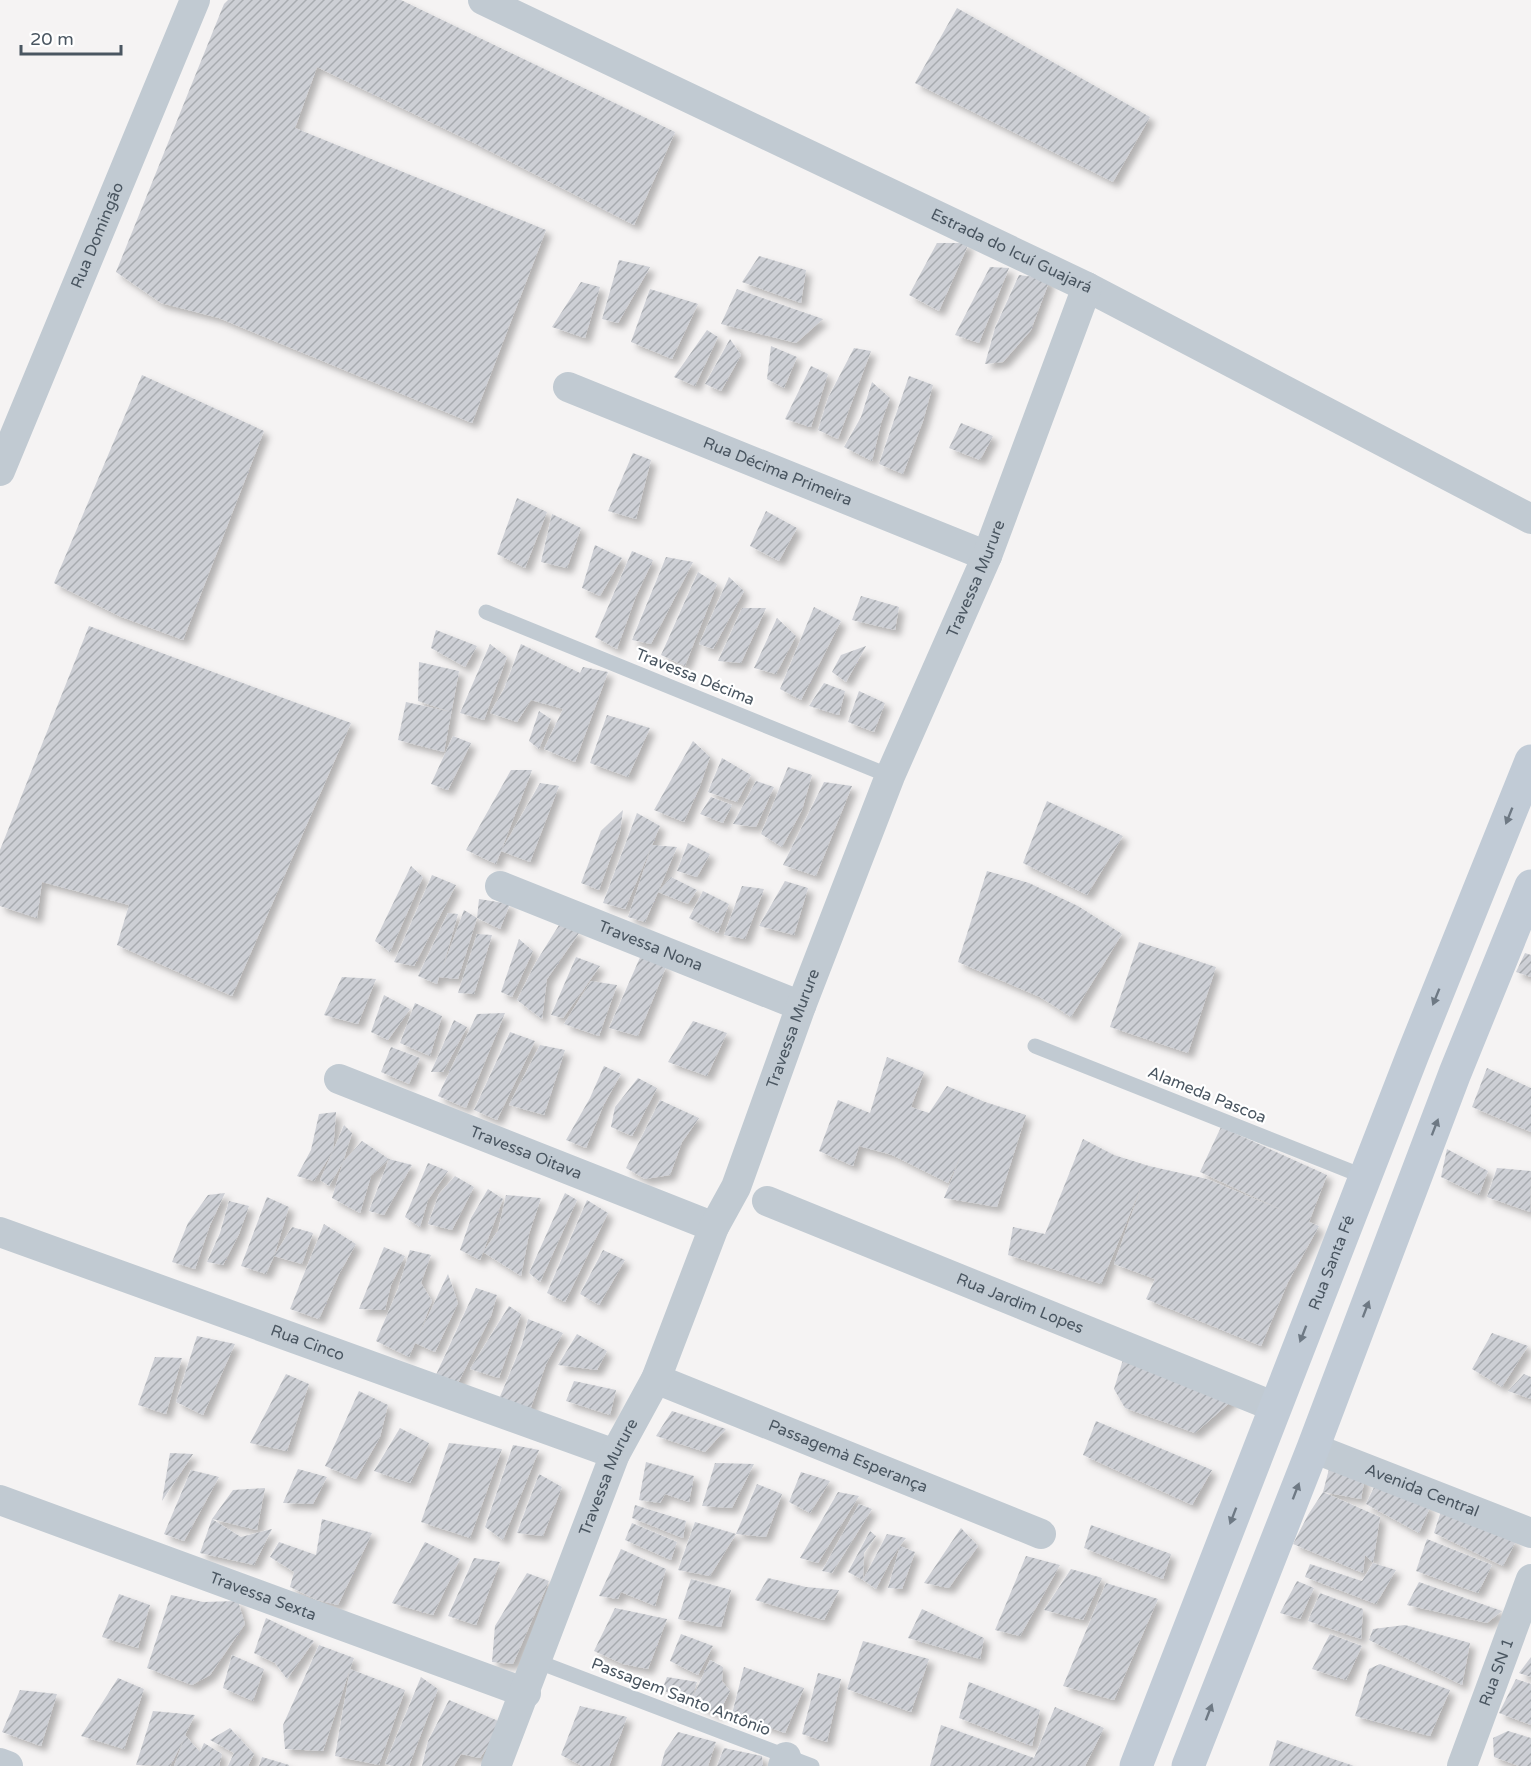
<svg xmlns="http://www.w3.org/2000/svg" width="1531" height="1766" font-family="'Varela Round',sans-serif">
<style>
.building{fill:url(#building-hatch);filter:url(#shadow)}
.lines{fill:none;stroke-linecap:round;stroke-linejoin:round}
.lane{stroke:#c1cad2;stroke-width:15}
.street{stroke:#c1cad2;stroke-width:30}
.secondary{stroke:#c1cbd6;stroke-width:33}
.oneway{fill:#6e7984}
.labels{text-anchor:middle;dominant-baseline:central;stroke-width:4.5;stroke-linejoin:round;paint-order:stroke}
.street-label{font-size:16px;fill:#4a5661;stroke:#fff}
</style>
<defs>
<pattern id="building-hatch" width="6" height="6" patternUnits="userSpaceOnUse" patternTransform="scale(1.5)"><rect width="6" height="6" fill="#cdcfd5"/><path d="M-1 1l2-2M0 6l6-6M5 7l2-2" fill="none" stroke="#a8abb0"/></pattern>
<filter id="shadow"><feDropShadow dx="5.5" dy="5.5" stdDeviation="3" flood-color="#0004"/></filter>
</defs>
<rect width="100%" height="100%" fill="#f5f3f3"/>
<path class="building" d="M228,0H401L675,132L634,225L474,143L317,67L295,128L546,230L472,423L219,318L161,303L116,272L224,4Z
M957,8L1150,117L1113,182L915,83Z
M937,243H969L939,311L909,295Z
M759,256L806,270L801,303L742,282Z
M619,260L650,267L618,323L602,319Z
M990,267L1009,268L979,343L955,335Z
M1019,275L1050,279L1031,330L1003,362L985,364L995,328Z
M581,282L600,287L585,338L552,327Z
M650,289L698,304L672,359L631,342Z
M737,289L823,319L796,343L721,324Z
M707,330L718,337L695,386L674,377Z
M730,339L741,355L721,391L705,384Z
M771,346L797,357L784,388L767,379Z
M854,348L871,351L838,439L818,430L828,398Z
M811,366L828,374L811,427L785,419Z
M142,375L264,431L183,640L119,616L54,583Z
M909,376L933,385L923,421L903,474L879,464Z
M872,382L890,398L881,423L872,461L844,447L861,417Z
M961,423L993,436L980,460L949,448Z
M633,453L651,460L636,519L608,511Z
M517,498L547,512L525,568L497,554Z
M766,511L797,528L779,561L750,546Z
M552,514L581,528L567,568L541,562Z
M595,545L622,558L600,596L582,588Z
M632,551L653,560L636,596L617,649L595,637Z
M666,557L693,562L651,644L632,640Z
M698,572L717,584L685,666L661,655Z
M729,577L744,591L713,649L699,644Z
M861,596L899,607L895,630L852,620Z
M814,607L841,621L801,700L780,689Z
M742,608H766L741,663L718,661Z
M777,618L796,636L776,674L754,668Z
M89,626L351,723L232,996L117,945L129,905L42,882L37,918L0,906V850Z
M436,630L477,646L465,667L431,648Z
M490,644L507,657L484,720L460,713Z
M521,644L580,673L583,667L608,672L575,762L544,749L563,709L531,700L517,722L490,713L504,689Z
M866,646L846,682L832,672L841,655Z
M419,662L459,671L444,752L398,740L406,702L451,712L418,701Z
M824,683L845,691L839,715L809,706Z
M859,691L885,703L874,732L848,722Z
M539,711L551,719L539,749L529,741Z
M607,715L650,728L628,777L590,763Z
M453,736L471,743L448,790L431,784Z
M693,741L710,757L700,786L684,822L654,810Z
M722,758L751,775L737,802L708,792Z
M788,767L812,775L802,810L782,847L761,834Z
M511,770H532L496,864L466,850Z
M756,781L774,787L756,827L733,824Z
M824,782L852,786L816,876L783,865Z
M540,783L559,786L530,862L501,851Z
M711,797L732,805L723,823L700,814Z
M1047,801L1123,836L1087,895L1023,863Z
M623,810L620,832L599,890L581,883L601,831Z
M637,813L660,826L625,909L603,903Z
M688,843L710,854L697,877L677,871Z
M652,845L677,847L658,892L671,877L697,890L688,904L658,892L645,922L628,917Z
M411,866L423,877L390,952L375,941Z
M987,871L1029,883L1078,906L1122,934L1071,1017L1040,997L958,962Z
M432,875L456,885L414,966L394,962Z
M785,881L808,888L794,935L759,926Z
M742,886L764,889L745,939L724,935Z
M703,891L729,904L718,933L689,918Z
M479,899L510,904L500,929L477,918L458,979L439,977L437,984L418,976L448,913L458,914L442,970L464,910L477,918Z
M559,925L579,933L547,979L542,1019L517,1000L536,962Z
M477,934L492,935L474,994L458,993Z
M519,939L533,951L512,997L501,992Z
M1139,942L1216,967L1188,1053L1110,1027Z
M642,953L666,967L638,1036L609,1028Z
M1525,953L1531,955V977L1516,972Z
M576,957L600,966L563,1018L551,1015Z
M342,977L376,979L358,1024L324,1015Z
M591,981L617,985L599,1036L564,1024Z
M384,995L410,1009L388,1040L371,1032Z
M415,1003L442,1016L430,1056L400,1043Z
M505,1013L466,1108L438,1096L477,1014Z
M454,1020L467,1027L443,1072H431Z
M693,1021L727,1033L707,1076L668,1062Z
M510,1032L535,1041L497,1120L474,1110Z
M540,1045L565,1050L544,1115L509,1105Z
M391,1047L420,1058L409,1084L381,1072Z
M887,1057L924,1072L911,1107L929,1113L947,1086L985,1102L1026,1115L997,1207L944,1198L963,1151L948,1183L892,1155L859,1146L853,1166L819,1151L838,1100L870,1113Z
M604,1066L621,1074L604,1104L586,1148L566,1140L590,1098Z
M1487,1068L1531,1088V1132L1472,1107Z
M638,1078L657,1088L632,1136L611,1127L615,1107Z
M660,1100L699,1118L682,1142L670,1175L645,1179L626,1168Z
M336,1112L333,1151L344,1125L352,1133L343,1162L362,1141L389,1159L412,1165L384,1215L369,1211L389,1159L371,1176L360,1213L332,1198L343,1162L329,1186L320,1180L333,1151L314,1181L297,1176L311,1150L319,1114Z
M1221,1127L1327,1175L1309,1222L1319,1226L1288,1282L1261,1346L1146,1299L1155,1279L1114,1264L1143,1182L1101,1284L1008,1255L1013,1227L1045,1234L1083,1139L1114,1155L1149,1166L1207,1179L1289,1213L1200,1172Z
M1447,1149L1488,1171L1479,1195L1441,1177Z
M428,1163L448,1171L428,1200L420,1227L405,1217Z
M1497,1168L1531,1171L1530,1212L1487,1197Z
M455,1176L474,1187L452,1230L428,1224L439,1194Z
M488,1189L503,1199L480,1260L460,1250L471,1218Z
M225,1193L210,1225L195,1269L172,1262L188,1223L208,1195Z
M565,1193L577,1200L540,1282L529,1273Z
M506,1195L541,1198L529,1234L521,1276L483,1252L498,1231Z
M267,1197L289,1207L274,1256L292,1227L313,1233L302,1264L274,1256L266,1274L241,1266Z
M587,1200L608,1213L565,1302L547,1293Z
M229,1201L249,1206L239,1234L223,1265L207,1262L220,1233Z
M324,1224L356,1244L339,1274L319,1319L290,1309Z
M384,1247L405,1256L391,1285L385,1310L359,1309Z
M410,1250L431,1255L421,1283L432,1301L418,1337L448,1274L458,1303L435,1352L415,1343L409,1357L376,1341L398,1289Z
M603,1250L625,1260L599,1305L580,1294Z
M476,1288L497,1295L491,1316L456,1387L435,1377Z
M509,1306L521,1314L499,1378L470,1369Z
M528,1319L563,1333L546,1364L528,1416L499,1399L522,1344Z
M1492,1333L1528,1346L1502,1387L1472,1369Z
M577,1334L607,1351L597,1370L558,1365Z
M197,1336L235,1344L203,1415L176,1402Z
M1125,1353L1237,1396L1195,1433L1125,1408L1114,1389Z
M155,1357L182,1358L166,1414L138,1405Z
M286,1374L309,1384L287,1451L250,1443Z
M1524,1374L1531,1377V1399L1508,1391Z
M574,1381L616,1390L610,1415L566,1401Z
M359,1391L388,1405L380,1437L356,1479L325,1466Z
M672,1411L726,1429L705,1452L656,1436Z
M1096,1421L1212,1470L1192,1505L1083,1455Z
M400,1428L429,1443L410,1483L374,1471Z
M449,1443L502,1449L470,1538L421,1522Z
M513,1445L539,1450L503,1540L485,1527Z
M170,1453L193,1454L162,1501Z
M646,1462L694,1476L689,1502L665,1494L660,1503L639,1500Z
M715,1463L754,1464L732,1508L702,1506Z
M298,1469L327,1477L313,1504L283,1503Z
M1329,1469L1365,1477L1361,1499L1323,1492L1380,1517L1373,1563L1365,1555L1363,1573L1293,1544L1308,1515L1323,1492Z
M191,1470L219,1477L184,1541L164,1534Z
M801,1472L830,1481L810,1513L789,1502Z
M539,1474L562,1487L543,1536L517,1533Z
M1377,1481L1430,1507L1419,1533L1366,1504Z
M757,1484L782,1494L766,1537L736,1534Z
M265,1488L257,1530L212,1519L241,1537L272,1529L254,1565L200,1553L212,1519L233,1490Z
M838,1492L859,1496L818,1563L800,1558Z
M859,1504L872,1509L832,1573L822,1571Z
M635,1505L686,1521L683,1538L632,1518Z
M1441,1511L1516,1541L1503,1566L1434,1533Z
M322,1519L372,1533L338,1605L317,1600L290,1587L294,1572L270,1557L279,1542L316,1555Z
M695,1522L736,1534L710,1576L678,1570Z
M632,1523L677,1542L671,1560L625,1540Z
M1091,1525L1171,1554L1163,1579L1084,1548Z
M961,1528L978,1546L949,1588L924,1583Z
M870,1531L876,1536L864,1553L863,1580L848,1572Z
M887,1534L906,1538L900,1546L915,1552L902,1589L888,1588L900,1546L891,1560L876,1589L863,1580Z
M1427,1539L1492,1565L1478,1593L1416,1571Z
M425,1542L460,1559L433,1615L392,1603Z
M621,1549L666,1569L655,1606L621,1592L618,1599L599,1596Z
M1026,1556L1060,1565L1020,1636L995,1630Z
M474,1558L500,1562L476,1625L448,1616Z
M1373,1563L1396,1570L1376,1604L1305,1577L1310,1564L1362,1581Z
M1071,1569L1102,1578L1083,1620L1044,1610Z
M527,1573L549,1581L513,1664L492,1662L495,1626Z
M768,1578L806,1587L839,1590L824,1620L755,1600Z
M691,1579L731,1590L721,1627L678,1619Z
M1297,1581L1314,1588L1300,1619L1280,1613Z
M1419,1582L1502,1611L1487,1623L1407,1605Z
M1106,1583L1158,1599L1114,1700L1063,1686Z
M1320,1593L1363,1609L1361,1639L1308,1621Z
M119,1594L150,1605L138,1648L102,1637Z
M171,1595L203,1602L238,1601L245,1624L210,1675L192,1685L147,1668Z
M615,1608L667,1619L648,1669L623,1664L594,1651Z
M922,1609L984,1638L980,1659L908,1638Z
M266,1618L314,1641L287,1679L275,1663L254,1653Z
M1405,1625L1470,1643L1462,1685L1369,1640L1373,1629Z
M681,1634L713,1646L698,1675L670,1661Z
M1330,1634L1362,1646L1346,1680L1312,1669Z
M863,1641L929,1659L911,1712L847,1689Z
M319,1645L354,1658L350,1669L405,1690L379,1765L335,1756L350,1669L323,1751L285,1749L283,1725Z
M232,1655L264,1669L253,1701L223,1688Z
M1531,1657V1677L1519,1673Z
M710,1660L723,1667L722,1681L730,1691L718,1715L691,1701L662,1690L667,1677L697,1682L691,1701Z
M1380,1664L1450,1690L1430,1736L1355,1716L1369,1669Z
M744,1667L804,1688L785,1733L732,1714Z
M818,1673L841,1679L827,1742L802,1734Z
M421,1677L438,1689L409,1766H393L385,1764Z
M118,1678L144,1689L124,1749L81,1736Z
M1516,1679L1531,1684V1725L1499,1713Z
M969,1682L1040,1710L1032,1746L959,1718Z
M20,1690L57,1694L41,1746L2,1732Z
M449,1700L503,1723L480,1758L461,1754L454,1766H422L428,1741Z
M580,1706L627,1717L609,1766H582L561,1755Z
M1055,1707L1104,1728L1085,1766H930L941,1725L1034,1758Z
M153,1711L195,1715L185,1735L200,1752L204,1743L222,1754L219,1766H174L184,1739L170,1766L136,1765Z
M230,1728L254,1754L248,1766H228L234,1753L210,1740Z
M1508,1731L1531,1738V1766H1519L1494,1757L1493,1738Z
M678,1732L716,1742L708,1766H661L665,1751Z
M1277,1740L1354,1766H1269Z
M724,1748L762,1756L763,1766H717Z
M262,1757L289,1765V1766H259Z"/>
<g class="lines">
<path class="lane" d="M486,612L890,776
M1035,1046L1365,1177
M536,1661L812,1766"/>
<g class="street">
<path id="s1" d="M483,0L1087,287L1531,519"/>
<path id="s2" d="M568,387L987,556"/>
<path id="s3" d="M0,471L195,0"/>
<path id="s4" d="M500,886L801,1006"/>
<path id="s5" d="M339,1079L714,1227"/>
<path id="s6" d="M767,1201L1275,1407"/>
<path id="s7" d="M0,1232L615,1454"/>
<path id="s8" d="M656,1379L1041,1534"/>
<path id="s9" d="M1313,1448L1531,1533"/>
<path id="s10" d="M0,1500L526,1693"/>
<path d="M0,1763L8,1766"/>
<path id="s11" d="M496,1766L615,1454L656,1379L714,1227L736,1187L801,1006L890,776L987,556L1087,287"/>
<path d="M783,1766L786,1757"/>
<path id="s12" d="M1462,1766L1531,1579"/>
</g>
<g class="secondary">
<path id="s13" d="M1136,1766L1413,1054L1531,761"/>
<path d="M1188,1766L1313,1448L1455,1073L1531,886"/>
</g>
</g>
<defs><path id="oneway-solid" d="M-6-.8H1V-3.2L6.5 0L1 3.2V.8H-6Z" transform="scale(1.5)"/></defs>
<g class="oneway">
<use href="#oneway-solid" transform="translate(1509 816) rotate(112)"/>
<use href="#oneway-solid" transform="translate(1436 997) rotate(112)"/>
<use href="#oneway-solid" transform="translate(1435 1127) rotate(-69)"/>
<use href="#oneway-solid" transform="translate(1366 1309) rotate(-69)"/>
<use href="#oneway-solid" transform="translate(1303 1334) rotate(111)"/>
<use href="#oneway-solid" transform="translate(1296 1491) rotate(-69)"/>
<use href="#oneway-solid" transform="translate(1233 1516) rotate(111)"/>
<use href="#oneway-solid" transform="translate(1209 1712) rotate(-69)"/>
</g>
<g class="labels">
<g class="street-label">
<text stroke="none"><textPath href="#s3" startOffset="255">Rua Domingão</textPath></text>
<text stroke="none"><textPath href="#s1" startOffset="585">Estrada do Icuí Guajará</textPath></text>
<text stroke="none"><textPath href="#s2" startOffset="226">Rua Décima Primeira</textPath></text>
<text stroke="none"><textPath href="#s11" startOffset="1282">Travessa Murure</textPath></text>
<text transform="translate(695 677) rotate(22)">Travessa Décima</text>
<text stroke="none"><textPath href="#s4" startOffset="162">Travessa Nona</textPath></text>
<text stroke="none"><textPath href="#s11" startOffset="796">Travessa Murure</textPath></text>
<text transform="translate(1207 1095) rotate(22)">Alameda Pascoa</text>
<text stroke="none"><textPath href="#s5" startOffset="201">Travessa Oitava</textPath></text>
<text stroke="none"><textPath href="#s13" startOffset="540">Rua Santa Fé</textPath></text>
<text stroke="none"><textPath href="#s6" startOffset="273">Rua Jardim Lopes</textPath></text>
<text stroke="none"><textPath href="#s7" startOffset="327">Rua Cinco</textPath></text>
<text stroke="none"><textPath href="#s8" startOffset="207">Passagemà Esperança</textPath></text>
<text stroke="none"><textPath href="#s11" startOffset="310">Travessa Murure</textPath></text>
<text stroke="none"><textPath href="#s9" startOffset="117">Avenida Central</textPath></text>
<text stroke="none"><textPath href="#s10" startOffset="280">Travessa Sexta</textPath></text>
<text stroke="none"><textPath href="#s12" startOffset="100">Rua SN 1</textPath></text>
<text transform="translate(681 1697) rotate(21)">Passagem Santo Antônio</text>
</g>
</g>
<path d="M21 45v9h100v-9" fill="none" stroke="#4a5661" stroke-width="3"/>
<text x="30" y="45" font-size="18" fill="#4a5661" stroke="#ffffff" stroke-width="4.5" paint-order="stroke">20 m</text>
</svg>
